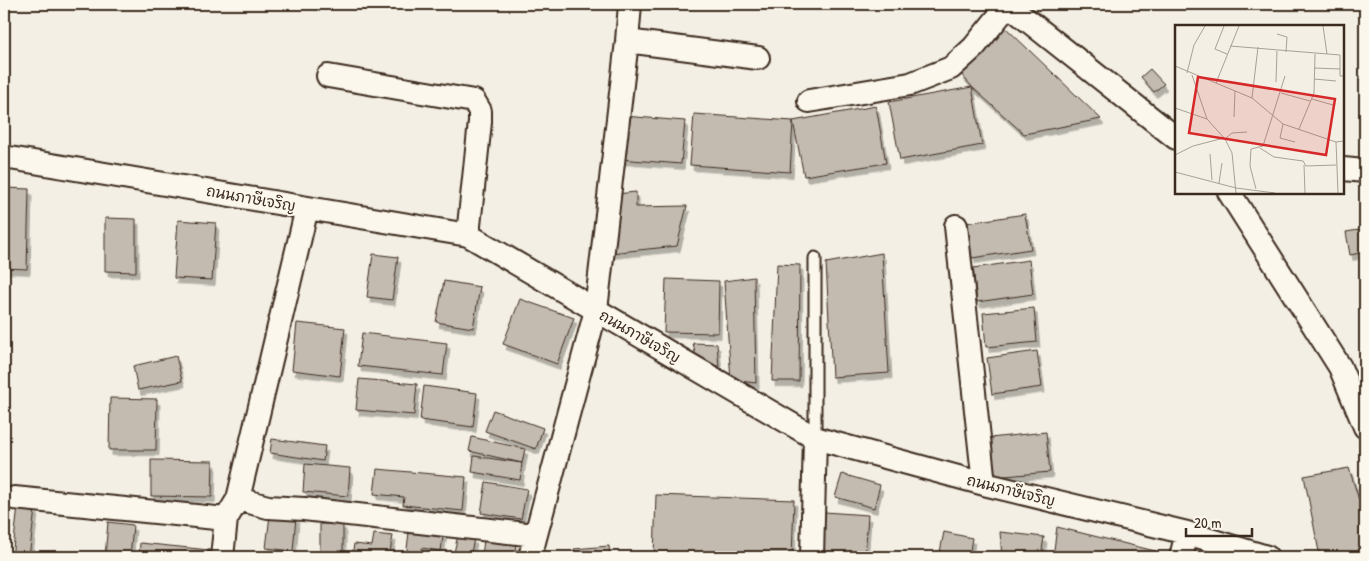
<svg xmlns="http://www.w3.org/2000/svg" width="1369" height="561" font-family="'Patrick Hand','Playpen Sans Thai',sans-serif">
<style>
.building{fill:#c3bbb0;stroke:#3b2a1e;filter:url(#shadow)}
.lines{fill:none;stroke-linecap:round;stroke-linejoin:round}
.lane-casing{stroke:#3b2a1e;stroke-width:15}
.street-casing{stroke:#3b2a1e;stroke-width:26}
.lane{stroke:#fbf7ec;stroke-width:11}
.street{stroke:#fbf7ec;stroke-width:22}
.labels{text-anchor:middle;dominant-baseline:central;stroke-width:4;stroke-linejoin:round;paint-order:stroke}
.street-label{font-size:15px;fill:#3b2a1e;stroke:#fbf7ec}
.inset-road{fill:none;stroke:#a9a095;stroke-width:1}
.view{fill:#d62828;fill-opacity:0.15;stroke:#d62828;stroke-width:2.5}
.inset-edge{fill:none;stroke:#3b2a1e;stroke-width:2.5}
</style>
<defs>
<filter id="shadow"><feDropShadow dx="3" dy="5.5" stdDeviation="0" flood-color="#0004"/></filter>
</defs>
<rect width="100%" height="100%" fill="#f3efe4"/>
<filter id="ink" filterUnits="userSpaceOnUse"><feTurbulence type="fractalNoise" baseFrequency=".02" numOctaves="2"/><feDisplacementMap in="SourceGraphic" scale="10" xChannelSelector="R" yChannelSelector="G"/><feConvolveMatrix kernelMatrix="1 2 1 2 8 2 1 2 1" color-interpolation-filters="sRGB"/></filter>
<g filter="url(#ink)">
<path class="building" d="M1005,27L1101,119L1024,134L972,87L960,73Z
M1150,69L1164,84L1154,92L1141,77Z
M972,87L982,145L900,160L889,102Z
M876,106L886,163L804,176L793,121Z
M694,114L793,121L790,172L690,165Z
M624,116L685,121L681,164L620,159Z
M6,188L29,189L27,269L4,268Z
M636,192V207L687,206L677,246L610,253L616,194Z
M1025,214L1031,249L972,258L966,223Z
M105,218L136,219V272L105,271Z
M178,220L216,223L212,280L174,278Z
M1365,229V252L1350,255L1346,232Z
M882,253L889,373L832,377L826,263Z
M373,254L398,257L392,300L367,297Z
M1029,260L1033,294L977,302L973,268Z
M777,264L800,265L799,381H772Z
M754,277L756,383L731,380L724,281Z
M666,279L719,281L718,333L664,332Z
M444,281L480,287L473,328L436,322Z
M520,299L574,318L557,364L503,344Z
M1034,308L1037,342L986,347L983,313Z
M297,323L345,328L340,376L292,370Z
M362,333L447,343L443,375L358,366Z
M693,343L717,344L719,368L697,362Z
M1037,351L1042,387L992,394L987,358Z
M176,356L182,381L138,390L133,366Z
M359,379L417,384L414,415L356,410Z
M424,386L477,393L473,427L420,420Z
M110,398L157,399L156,450H109Z
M493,410L543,428L536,449L485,431Z
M1046,432L1050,472L994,477L990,438Z
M472,437L525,449L522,463L469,451Z
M272,439L325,446L323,461L270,453Z
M474,456L522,463L520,480L472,472Z
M151,460L213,461L212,497L151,496Z
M305,464L350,468L348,496L303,492Z
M1349,468L1365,519V554L1320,557L1304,476Z
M377,469L466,477L463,511L403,505L404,497L374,494Z
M842,474L880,485L874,508L835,497Z
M486,482L527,489L521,519L481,513Z
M656,495L794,500L792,557H654Z
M18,507L35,509L29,557H12Z
M824,512L868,515L865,557H821Z
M270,515L296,517L293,551L266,548Z
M108,522L133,525L130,557H105Z
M320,524H343V557H320Z
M410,524L444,529L441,551L422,548L421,557H406Z
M1057,527L1155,551L1154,557H1053Z
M944,532L972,538L969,557H939Z
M1000,532L1044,537L1041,557H1002Z
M374,534L393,536L389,557H352L354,544L372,546Z
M458,535L474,539L470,557H453Z
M484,539L516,543L514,557H482Z
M140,543L209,550L208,557H139Z
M609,546L610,557H575L574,549Z"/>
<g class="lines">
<g class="lane-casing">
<path id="lane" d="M815,258V438"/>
</g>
<g class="street-casing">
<path id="street" d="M1007,4L1176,138
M627,41L758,58
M328,76L474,101L480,111V122L468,235
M809,101L910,84L951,68L974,47L1008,5
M4,157L468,235L815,438L984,484L1187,533L1267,557
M1343,169L1365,171
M1229,192L1340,367L1365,427
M956,226L984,484
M14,498L226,519
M238,499L268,507L304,509L535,535
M222,557L226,519L238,499L307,208
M530,557L596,310L627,41L630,4
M812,557L815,438
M1181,557L1187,533"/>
</g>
<use href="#lane" class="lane"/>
<use href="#street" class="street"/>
</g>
</g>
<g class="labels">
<g class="street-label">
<text transform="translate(251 198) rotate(10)">ถนนภาษีเจริญ</text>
<text transform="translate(640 336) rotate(30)">ถนนภาษีเจริญ</text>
<text transform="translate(1011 490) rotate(14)">ถนนภาษีเจริญ</text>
</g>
</g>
<g transform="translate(1175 25)">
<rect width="169" height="169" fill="#f3efe4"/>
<path class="inset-road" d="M49,1L40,24L52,29M148,1L152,29M102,9L112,12L111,27M55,21L165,30V51H169M0,41L77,73L108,99L161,117L169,116M139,43L165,44M12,48L19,20L30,1M17,50L32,94L50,114L57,128L61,168M139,54L161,56M101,57L102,26M41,58L64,1M106,68L135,76M77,73L83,22M137,74L158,80M0,83L32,94M59,92L60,66M108,99L105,113L120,117M124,104L139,68L140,29M50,114L57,108L72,107M161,117L163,168M85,123L99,132L128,136L131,141L161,140M35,129L37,155M0,130L18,121L49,113M129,140L130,168M0,147L61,163L100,168M44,158L47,138M81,164L75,141L76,124L88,121L110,51"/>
<path class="view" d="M23,52L160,74L151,130L14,108Z"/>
<rect width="169" height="169" class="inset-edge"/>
</g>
<rect width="1369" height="561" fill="none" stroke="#fbf7ec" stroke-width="20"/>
<rect x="10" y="10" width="1349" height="541" fill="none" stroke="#3b2a1e" stroke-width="2" filter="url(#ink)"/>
<path d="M1186 528v8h66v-8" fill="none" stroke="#3b2a1e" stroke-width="2.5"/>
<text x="1194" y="528" font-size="15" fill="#3b2a1e" stroke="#fbf7ec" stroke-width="4" paint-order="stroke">20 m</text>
</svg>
